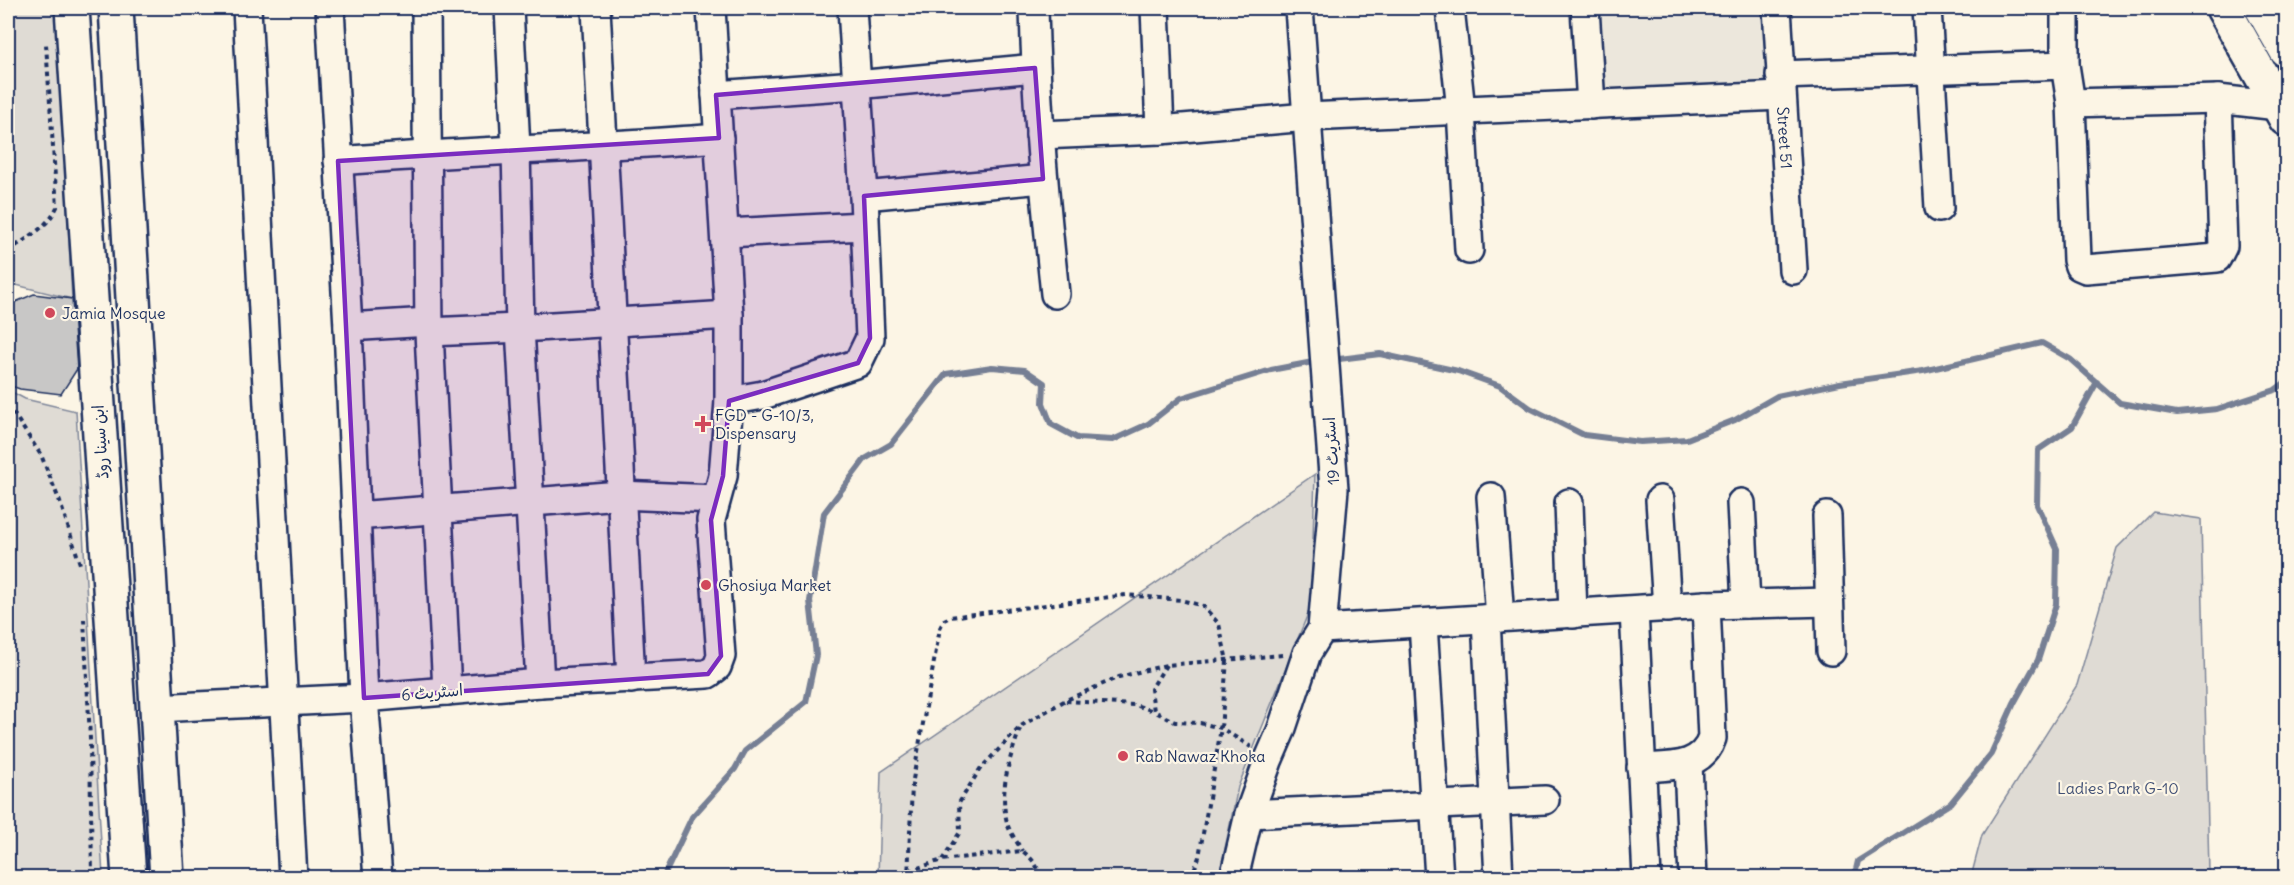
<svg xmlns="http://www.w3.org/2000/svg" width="2294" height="885" font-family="Delius,'Playpen Sans Arabic',sans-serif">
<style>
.built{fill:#ece7dc}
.green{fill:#dfdbd4;stroke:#7d8599;stroke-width:1.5}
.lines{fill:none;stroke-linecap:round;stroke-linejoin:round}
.stream{stroke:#767f94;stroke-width:6}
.building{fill:#c8c7c6;stroke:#1b2f5e;stroke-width:1.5}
.minor-casing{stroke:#1b2f5e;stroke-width:32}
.major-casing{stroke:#1b2f5e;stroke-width:38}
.path{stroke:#1b2f5e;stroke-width:4;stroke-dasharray:4.5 4.5;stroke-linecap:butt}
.minor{stroke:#fcf5e5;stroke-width:27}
.major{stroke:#fcf5e5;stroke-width:33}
.marked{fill:#7b2cbf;fill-opacity:0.2;stroke:#7b2cbf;stroke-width:4.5;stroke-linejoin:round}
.poi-dot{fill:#d1495b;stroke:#fcf5e5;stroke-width:2}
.labels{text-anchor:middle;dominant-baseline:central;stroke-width:4.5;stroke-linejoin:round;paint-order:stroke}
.street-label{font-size:16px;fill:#1b2f5e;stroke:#fcf5e5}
.poi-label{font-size:16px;fill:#1b2f5e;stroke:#fcf5e5;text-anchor:start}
.park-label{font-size:16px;fill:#425176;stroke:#fcf5e5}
</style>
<rect width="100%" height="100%" fill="#fcf5e5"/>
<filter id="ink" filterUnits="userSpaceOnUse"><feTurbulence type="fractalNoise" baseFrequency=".0167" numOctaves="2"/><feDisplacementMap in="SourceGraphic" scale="12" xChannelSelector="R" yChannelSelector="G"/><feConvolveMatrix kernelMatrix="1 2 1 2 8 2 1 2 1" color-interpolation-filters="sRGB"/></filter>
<g filter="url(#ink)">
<path class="built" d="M1594,8H1768L1770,91L1600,99Z"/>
<path class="green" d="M8,8H57L72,299L8,283Z
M8,390L25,399L76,411L103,877H8Z
M1315,474L1311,606L1238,787L1219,877L878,878L881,772Z
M2153,512L2201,519L2209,873L2151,878L1971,877L1982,835L2077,685L2117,548Z"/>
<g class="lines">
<path class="stream" d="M1331,360L1380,354L1458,371L1500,386L1530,408L1584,435L1640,442L1687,439L1735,420L1777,396L1840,383L1923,371L2042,343L2070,359L2120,403L2177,413L2217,409L2275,390L2286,382
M663,878L692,817L735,769L745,751L806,702L816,655L810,601L824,513L865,459L891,444L946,374L992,367L1025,370L1044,383L1043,403L1051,424L1077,438L1113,440L1148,424L1181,398L1271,370L1318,361
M1854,878L1858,861L1951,803L1991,754L2014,703L2038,660L2056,604L2057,549L2037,505L2038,450L2072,427L2097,382"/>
</g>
<path class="building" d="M34,294L72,299L77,369L61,394L20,389L8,385V317L13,303Z"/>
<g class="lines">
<g class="minor-casing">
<g id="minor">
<path d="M247,8L293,878"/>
<path d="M330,8L348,327L364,698L378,878"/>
<path d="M426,8L429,332L447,691"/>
<path d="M509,8L516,149L520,328L540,683"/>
<path d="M596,8L631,679"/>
<path d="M1034,8C1036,104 1045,199 1055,294"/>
<path d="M1155,8L1160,130"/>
<path d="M1450,8L1461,110L1469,250"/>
<path d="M1585,8L1591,105"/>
<path id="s1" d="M1777,8L1793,270"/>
<path d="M1927,8L1939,208"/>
<path d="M2065,8V65L2071,103L2077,260L2079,266L2086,269L2217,258L2223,246L2218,99"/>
<path d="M1780,75L2065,65"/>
<path d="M716,95L856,85L1035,68"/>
<path d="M2071,103L2218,99L2278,106"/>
<path d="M1040,135L1160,130L1307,117L1781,96"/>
<path d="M338,161C465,151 592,148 719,138"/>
<path d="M864,196L1043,179"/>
<path d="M726,233L864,226"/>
<path d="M348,327L429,322"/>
<path d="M429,332L520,328L729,315"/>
<path d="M729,401L763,395L858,363L870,338L864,196L852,8"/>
<path d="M1491,497L1500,618"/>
<path d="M1660,500L1667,608"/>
<path d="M1569,503L1573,614"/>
<path d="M1741,503L1746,604"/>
<path d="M356,516L620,495L716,499"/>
<path d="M1827,516L1831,651"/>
<path d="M1634,610L1647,878"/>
<path d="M1486,619L1499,878"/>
<path d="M1423,624L1439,878"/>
<path d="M1322,629L1706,605L1829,602"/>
<path d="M156,708L364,698L540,683L708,674L717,667L721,656L711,520L723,476L729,401V315L711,8"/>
<path d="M1688,764L1693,878"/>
<path d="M1641,768C1669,766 1702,769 1712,738L1706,605"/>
<path d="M1249,814L1545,800"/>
<path d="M1234,878L1249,814L1268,761L1281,731L1307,653L1322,629L1334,489L1299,8"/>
</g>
</g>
<g class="major-casing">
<path id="major" d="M72,8L129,878
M116,8L167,878
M2223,8L2286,119
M2262,8L2286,50"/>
</g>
<path class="path" d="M8,251C27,238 47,228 57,207L46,44
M8,405L41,455L60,502L81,567
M84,619L90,739L92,878
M1166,665L1151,689L1154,711L1175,722L1200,723L1221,728L1251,747
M1066,701L1135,705L1154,711
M1020,729C1009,759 998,793 1008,826C1011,834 1018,843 1022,851
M942,860L960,832L959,803L980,769L1021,726L1064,701L1119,677L1166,665L1283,655
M909,871L942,860L1022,851C1031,857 1039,866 1040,878
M908,878L912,785L940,628L944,620L950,617L1126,595L1181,600L1203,606L1219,624L1227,661L1221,728L1199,857L1191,878"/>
<use href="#minor" class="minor"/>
<use href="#major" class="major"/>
</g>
</g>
<path class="marked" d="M1035,68L1043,179L864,196L870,338L858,363L729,401L723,476L711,520L721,656L708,674L364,698L338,161L719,138L716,95Z"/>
<g class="poi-dot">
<circle cx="50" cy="313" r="6"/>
<path d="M700 415h6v6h6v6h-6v6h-6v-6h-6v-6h6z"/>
<circle cx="706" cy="585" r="6"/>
<circle cx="1123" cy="756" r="6"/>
</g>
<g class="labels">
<g class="street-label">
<text stroke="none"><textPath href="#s1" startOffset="130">Street 51</textPath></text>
<text transform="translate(100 442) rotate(-94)">ابن سینا روڈ</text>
<text transform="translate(1331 451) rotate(-94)">اسٹریٹ 19</text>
<text transform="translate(432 692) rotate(-5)">اسٹریٹ 6</text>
</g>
<g class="poi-label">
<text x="62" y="313">Jamia Mosque</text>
<text x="715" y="415">FGD - G-10/3,<tspan x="715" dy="18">Dispensary</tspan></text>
<text x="718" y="585">Ghosiya Market</text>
<text x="1135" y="756">Rab Nawaz Khoka</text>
</g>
<g class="park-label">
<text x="2118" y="788">Ladies Park G-10</text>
</g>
</g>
<rect width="2294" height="885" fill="none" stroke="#fcf5e5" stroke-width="30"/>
<rect x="15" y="15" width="2264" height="855" fill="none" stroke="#1b2f5e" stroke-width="2" filter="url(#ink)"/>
</svg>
